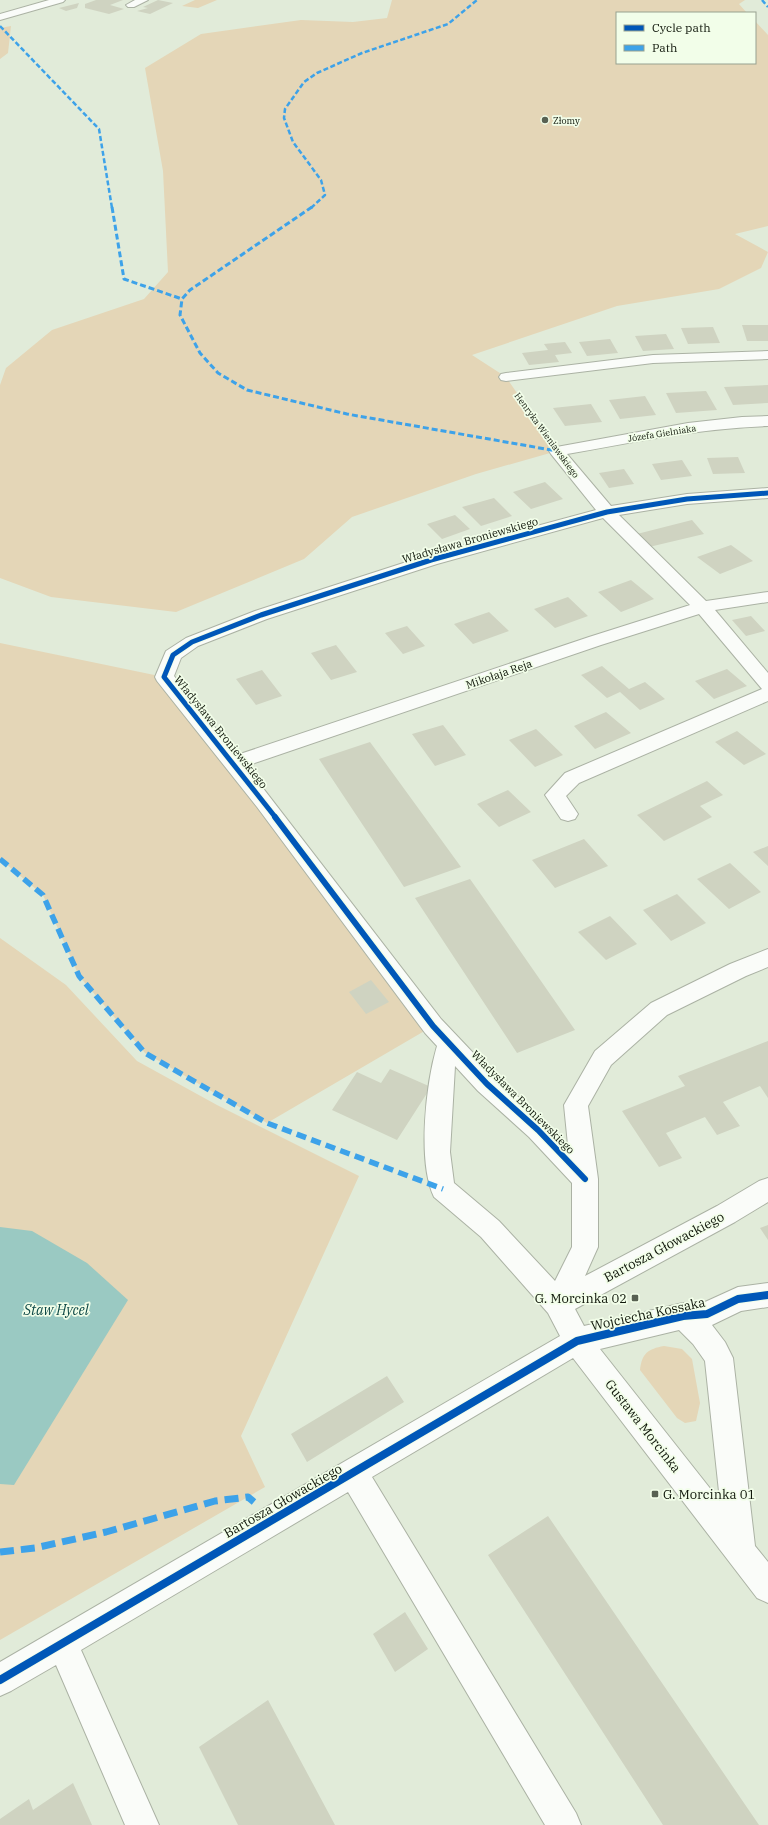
<svg xmlns="http://www.w3.org/2000/svg" width="768" height="1825" font-family="'IBM Plex Serif',serif">
<style>
.green{fill:#e4d6b7}
.water{fill:#9ac9c2}
.building{fill:#cfd3c1}
.lines{fill:none;stroke-linecap:round;stroke-linejoin:round}
.minor-casing{stroke:#abb2a4;stroke-width:2}
.path{stroke:#cccfca;stroke-width:1.5;stroke-dasharray:1.5 1.5;stroke-linecap:butt}
.minor{fill:#fafcf9;fill-rule:evenodd}
.quiet-far3{stroke:#3da2e9;stroke-width:2.5;stroke-dasharray:5 2.5;stroke-linecap:butt}
.quiet-far2{stroke:#3da2e9;stroke-width:3;stroke-dasharray:6 3;stroke-linecap:butt}
.quiet-far1{stroke:#3da2e9;stroke-width:5.5;stroke-dasharray:10 5.5;stroke-linecap:butt}
.quiet{stroke:#3da2e9;stroke-width:7;stroke-dasharray:14 7;stroke-linecap:butt}
.cycleway-far2-casing{stroke:#f2fee9;stroke-width:7}
.cycleway-far1-casing{stroke:#f2fee9;stroke-width:9}
.cycleway-casing{stroke:#f2fee9;stroke-width:10}
.cycleway-far2{stroke:#0057b8;stroke-width:5}
.cycleway-far1{stroke:#0057b8;stroke-width:6}
.cycleway{stroke:#0057b8;stroke-width:8}
.poi-dot{fill:#586152;stroke:#f2fee9;stroke-width:1.5}
.labels{text-anchor:middle;dominant-baseline:central;stroke-width:3.5;stroke-linejoin:round;paint-order:stroke}
.far-poi-label{font-size:9px;fill:#0f160a;stroke:#f2fee9;text-anchor:start}
.far-street-label{font-size:9px;fill:#0f160a;stroke:#f2fee9}
.street-label{font-size:11px;fill:#0f160a;stroke:#f2fee9}
.near-street-label{font-size:13px;fill:#0f160a;stroke:#f2fee9}
.near-poi-label{font-size:13px;fill:#0f160a;stroke:#f2fee9;text-anchor:end}
.near-water-label{font-size:14px;font-style:italic;fill:#0d4846;stroke:#f2fee9}
</style>
<rect width="100%" height="100%" fill="#e1ebd9"/>
<path class="green" d="M195,0H217L198,8L182,6Z
M392,0H745L739,4L747,13H617V63H755V21L768,35V226L735,234L768,252L761,268L719,289L617,306L472,355L506,377L557,451L476,474L352,517L304,559L176,612L51,597L0,578V385L6,368L52,330L144,299L168,272L163,171L145,68L201,34L301,20L353,22L387,18Z
M11,26L8,53L0,59V28Z
M0,643L164,677L433,1026L267,1123L145,1053L79,976L43,895L0,859Z
M0,938L66,985L137,1061L217,1105L359,1176L241,1436L265,1487L0,1640Z
M664,1346L682,1349L692,1359L700,1403L696,1421L685,1423L677,1418L640,1370C642,1353 648,1349 664,1346Z"/>
<path class="water" d="M0,1227L32,1231L87,1263L128,1300L14,1485L0,1484Z"/>
<path class="building" d="M96,0H123L110,5L124,9L109,14L85,8V4Z
M158,0L173,3L150,14L137,11L148,8L143,7Z
M79,3L77,8L66,11L59,8Z
M742,325H768V341H747Z
M713,327L720,343L688,344L681,328Z
M666,334L674,349L643,351L635,336Z
M610,339L618,353L587,356L579,342Z
M565,342L572,353L555,355L559,362L529,365L522,353L548,350L544,344Z
M768,385V403L733,405L724,387Z
M706,391L717,410L676,413L666,393Z
M645,396L656,415L620,419L609,400Z
M591,404L602,422L565,426L553,408Z
M738,457L745,473L713,474L707,458Z
M682,460L692,476L661,480L652,464Z
M624,469L634,484L609,488L599,473Z
M545,482L563,499L531,509L513,492Z
M494,498L512,516L481,526L462,507Z
M455,515L470,529L442,539L427,524Z
M692,520L704,534L649,547L637,534Z
M731,545L753,561L720,574L697,557Z
M631,580L654,599L621,612L598,592Z
M568,597L588,616L555,628L534,609Z
M489,612L509,631L473,644L454,624Z
M751,616L765,631L746,636L732,620Z
M407,626L425,646L403,654L385,633Z
M336,645L357,672L331,680L311,653Z
M602,666L629,689L645,682L665,699L640,710L620,692L607,698L581,675Z
M727,669L747,686L714,699L695,681Z
M262,670L282,696L256,705L236,679Z
M606,712L631,733L595,749L574,726Z
M443,725L466,755L435,766L412,734Z
M536,729L563,755L535,767L509,740Z
M737,731L766,754L744,765L715,742Z
M370,742L381,757L461,867L404,887L319,759Z
M707,781L723,795L700,806L712,817L664,841L637,815Z
M508,790L531,812L499,827L477,804Z
M584,839L608,866L555,888L532,860Z
M768,846V866L753,852Z
M730,863L761,892L729,909L697,879Z
M470,879L482,896L575,1030L517,1053L415,898Z
M677,894L706,923L671,941L643,910Z
M610,916L637,944L606,960L578,932Z
M371,980L389,1002L366,1014L349,992Z
M768,1041V1098L760,1086L723,1102L740,1126L717,1135L705,1117L666,1133L682,1158L659,1167L622,1111L685,1086L678,1076Z
M390,1069L431,1087L397,1140L332,1110L357,1072L381,1083Z
M768,1225V1240L760,1228Z
M387,1376L404,1402L307,1462L291,1434Z
M548,1516L759,1825H663L488,1555Z
M405,1612L428,1649L395,1672L373,1634Z
M268,1700L335,1825H238L199,1747Z
M73,1783L92,1825H0V1819L29,1799L33,1810Z"/>
<g class="lines">
<g class="minor-casing">
<path id="minor" d="M49,0H65L63,2L0,20V14Z
M135,0H148L134,7H128L126,5Z
M768,351V359L653,363L506,381L501,380L499,377L501,374L506,373L653,355Z
M768,416V426C700,428 634,442 567,454L611,506L687,494L768,488V498L687,504L619,515L706,601L768,592V602L715,610L768,673V701L579,783L566,796L578,814L575,819L568,821L561,819L545,795L565,773L762,689L699,614L601,645L246,766L441,1019L496,1077L547,1123L568,1145L564,1105L595,1051L651,1003L730,964L768,949V967L746,976L667,1015L611,1065L588,1106L598,1179V1247L585,1276L717,1206L759,1181L768,1178V1202L735,1222L575,1309L584,1326L683,1303L705,1302L738,1287L768,1283V1307L741,1311L712,1325L725,1342L733,1358L755,1546L768,1562V1603L757,1598L573,1358L372,1477L576,1813L581,1825H545L348,1492L81,1650L159,1825H125L56,1665L11,1691L0,1696V1662L560,1336L548,1313L481,1237L434,1197C417,1162 426,1083 437,1046L425,1033L257,807L157,681L155,677L166,651L186,638L255,611L425,556L596,510L551,454L549,451L551,448L688,423L742,417ZM603,518L690,605L589,637L237,755L174,676L181,658L198,646L267,619L437,564ZM455,1066L478,1091L529,1137L572,1183V1247L555,1281L499,1221L454,1183L450,1152ZM679,1330L693,1344L705,1361L720,1501L600,1349Z"/>
</g>
<path class="path" d="M518,395L546,435"/>
<use href="#minor" class="minor"/>
<path class="quiet-far3" d="M762,0L768,7
M0,26L99,129L112,208
M311,208L325,195L321,180L293,142L284,118L285,109L304,82L317,73L362,53L448,24L477,0"/>
<path class="quiet-far2" d="M112,207L124,279L182,299
M312,207L190,290L182,299L180,315L200,353L218,373L247,390L347,414L557,451"/>
<path class="quiet-far1" d="M0,859L43,895L79,976L145,1053L267,1123L443,1189"/>
<path class="quiet" d="M0,1552L35,1548L106,1532L215,1501L248,1497L254,1502"/>
<g class="cycleway-far2-casing">
<path id="cycleway-far2" d="M276,818L164,677L173,655L192,642L261,615L431,560L607,512L687,499L768,493"/>
</g>
<g class="cycleway-far1-casing">
<path id="cycleway-far1" d="M275,817L433,1026L487,1084L538,1130L585,1179"/>
</g>
<g class="cycleway-casing">
<path id="cycleway" d="M0,1680L577,1341L683,1316L707,1314L738,1299L768,1295"/>
</g>
<use href="#cycleway-far2" class="cycleway-far2"/>
<use href="#cycleway-far1" class="cycleway-far1"/>
<use href="#cycleway" class="cycleway"/>
</g>
<g class="poi-dot">
<circle cx="545" cy="120" r="4"/>
<rect x="631" y="1294" width="8" height="8" rx="2"/>
<rect x="651" y="1490" width="8" height="8" rx="2"/>
</g>
<g class="labels">
<g class="far-poi-label">
<text x="553" y="120">Złomy</text>
</g>
<g class="far-street-label">
<text transform="translate(662 433) rotate(-9)">Józefa Gielniaka</text>
<text transform="translate(547 435) rotate(54)">Henryka Wieniawskiego</text>
</g>
<g class="street-label">
<text transform="translate(470 540) rotate(-16)">Władysława Broniewskiego</text>
<text transform="translate(499 674) rotate(-19)">Mikołaja Reja</text>
<text transform="translate(221 732) rotate(51)">Władysława Broniewskiego</text>
<text transform="translate(523 1102) rotate(45)">Władysława Broniewskiego</text>
</g>
<g class="near-street-label">
<text transform="translate(664 1247) rotate(-28)">Bartosza Głowackiego</text>
<text transform="translate(648 1314) rotate(-12)">Wojciecha Kossaka</text>
<text transform="translate(643 1426) rotate(52)">Gustawa Morcinka</text>
<text transform="translate(283 1501) rotate(-30)">Bartosza Głowackiego</text>
</g>
<g class="near-poi-label">
<text x="627" y="1298">G. Morcinka 02</text>
<text x="663" y="1494" text-anchor="start">G. Morcinka 01</text>
</g>
<g class="near-water-label">
<text x="56" y="1310">Staw Hycel</text>
</g>
</g>
<rect x="616" y="12" width="140" height="52" fill="#f2fee9" stroke="#97a190"/>
<rect x="624" y="25" width="20" height="6" fill="#0057b8" stroke="#97a190"/>
<text x="652" y="32" font-size="12" fill="#0f160a">Cycle path</text>
<rect x="624" y="45" width="20" height="6" fill="#3da2e9" stroke="#97a190"/>
<text x="652" y="52" font-size="12" fill="#0f160a">Path</text>
</svg>
